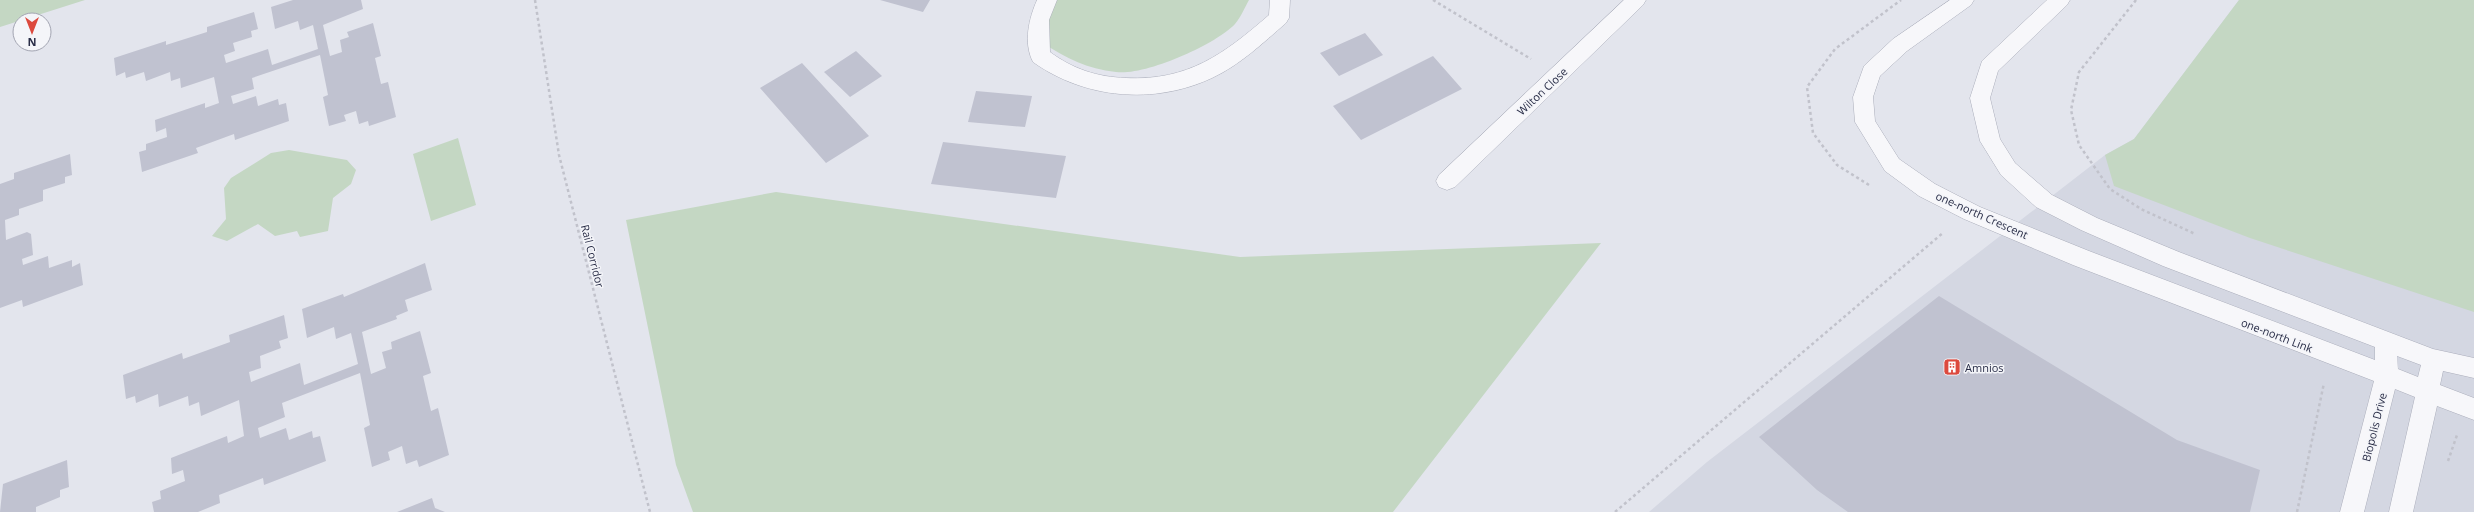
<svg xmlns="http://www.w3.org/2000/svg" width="2474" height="512" font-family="'Open Sans',sans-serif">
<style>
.built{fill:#d4d7e2}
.green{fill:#c4d7c3}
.building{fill:#c0c2d0}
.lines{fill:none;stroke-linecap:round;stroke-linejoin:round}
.street-casing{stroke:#abaebb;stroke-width:1}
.path{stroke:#c1c2cb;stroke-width:2.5;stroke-dasharray:3 3;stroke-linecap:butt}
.street{fill:#f7f7fa;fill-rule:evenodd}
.labels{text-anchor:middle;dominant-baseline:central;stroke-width:3;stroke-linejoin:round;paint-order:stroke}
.street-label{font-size:11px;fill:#292d47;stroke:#f4f5f9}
.poi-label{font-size:11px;fill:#292d47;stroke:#f4f5f9;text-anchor:start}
</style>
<rect width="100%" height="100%" fill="#e3e5ed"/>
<path class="built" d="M2239,0H2474V512H1649L1707,462L1982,250L2105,155L2134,139Z"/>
<path class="green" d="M0,0H85L0,27Z
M1043,0H1249C1245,7 1241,17 1235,24C1215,45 1145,76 1116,72C1087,69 1066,58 1043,43Z
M2239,0H2474V312L2250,238L2114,186L2105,155L2134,139Z
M458,138L476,205L431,221L413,154Z
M289,150L347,160L356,170L351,184L333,198L328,231L300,237L297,231L275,236L258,224L227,241L212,236L226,219L224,188L231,178L271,153Z
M776,192L1240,257L1601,243L1393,512H693L676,465L626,220Z"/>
<path class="building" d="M293,0H361L363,9L323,25L330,56L342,52L340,40L349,37L347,32L373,23L381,56L375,58L381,84L388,82L396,117L369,126L368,121L359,124L356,111L344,115L346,121L329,126L323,97L328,95L320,55L252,78L254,89L231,96L233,104L256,96L258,106L278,99L279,105L286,103L289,121L235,140L234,134L196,148L198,153L142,172L139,152L146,150V144L167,137L166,128L156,132L155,120L205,103V108L219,103L214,77L181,88L180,78L171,81L170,72L146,81L144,72L126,78L125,72L116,76L114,58L166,41V45L207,32V27L254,12L258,29L251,31L252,37L233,43L235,51L224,55L226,63L268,49L272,65L318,49L313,25L300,30L298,21L275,29L271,7Z
M880,0H930L923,12Z
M1365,33L1383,55L1339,76L1320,53Z
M856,51L882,76L850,97L824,72Z
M1433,56L1462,89L1361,140L1333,106Z
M802,63L869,136L826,163L760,88Z
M976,91L1032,96L1025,127L968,122Z
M943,142L1066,156L1056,198L931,184Z
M70,154L72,175L65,177V183L43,190V201L19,209V215L5,220L6,240L27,232L31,234L33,255L22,259L23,265L48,256L49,268L72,260V267L80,263L83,285L23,307L22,300L0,308V184L14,179V173Z
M425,263L432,290L405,300L408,311L396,316L397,319L362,332L371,374L386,368L382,352L392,349L391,342L420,331L431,373L423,376L431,411L438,408L449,455L419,467L417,460L406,464L402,446L388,452L390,460L372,467L364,428L370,425L360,373L282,403L285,417L258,428L260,438L286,428L289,440L312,431L313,438L320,436L326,461L264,485L263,478L219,495L220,503L198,512H154L152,502L161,499L160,491L185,481L183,470L172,474L171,458L227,436L228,443L244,436L239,400L201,416L199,402L189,406L188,396L159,407L158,394L136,403L135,396L126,399L123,375L182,353L183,359L230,342L229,335L284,315L288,338L279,341L281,348L260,356L261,368L249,372L251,382L300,363L304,385L358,364L351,333L336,339L334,327L307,338L302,309L343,294L344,297Z
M1939,296L2177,440L2260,470L2250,512H1848L1817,490L1759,437Z
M67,460L69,487L60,490V497L36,507V512H0L3,484Z
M432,498L435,508L445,512H397Z"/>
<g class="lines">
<g class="street-casing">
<path id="street" d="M1037,0H1057L1049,20L1050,52C1073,69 1097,77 1126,78C1188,81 1224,54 1269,15L1270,0H1290L1289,18L1286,23C1263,43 1240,65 1212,78C1154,105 1085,99 1033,62C1023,43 1029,18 1037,0Z
M1624,0H1646L1643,5L1455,187L1447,190L1439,187L1436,181L1439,175Z
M1950,0H1974L1971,5L1907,51L1880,76L1873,97L1875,121L1899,159L1935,184L1980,207L2089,251L2375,360V347L2163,266L2081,230L2036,207L2001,175L1980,141L1970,98L1982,61L2047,0H2070L2067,5L1998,71L1990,98L2000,139L2015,163L2052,195L2097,218L2179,252L2433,349L2474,358V378L2443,371L2440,385L2474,398V420L2437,406L2413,512H2389L2415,397L2395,389L2364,512H2340L2374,381L2073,265L1964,219L1919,196L1885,171L1855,122L1853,97L1864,66L1893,39ZM2397,356L2421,365L2418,377L2398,369Z"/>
</g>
<path class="path" d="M535,0L559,155L650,512
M1433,0L1531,59
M2136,0L2079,72L2071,110L2079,145L2110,189L2141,209L2195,234
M1869,185L1837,165L1813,133L1807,87L1835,49L1901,0
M2448,461L2457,435
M1615,512L1944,232
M2297,512L2324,383"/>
<use href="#street" class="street"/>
</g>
<defs>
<g id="building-square" transform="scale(0.9)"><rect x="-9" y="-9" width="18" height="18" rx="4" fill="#dc493d" stroke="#f4f5f9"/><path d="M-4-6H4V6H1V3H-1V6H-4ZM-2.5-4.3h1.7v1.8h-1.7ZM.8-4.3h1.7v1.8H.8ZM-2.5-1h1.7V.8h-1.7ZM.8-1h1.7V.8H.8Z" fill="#fff"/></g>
</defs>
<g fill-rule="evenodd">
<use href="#building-square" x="1952" y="367"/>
</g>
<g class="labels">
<g class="street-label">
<text transform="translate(1542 91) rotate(-43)">Wilton Close</text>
<text transform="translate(1982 215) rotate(24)">one-north Crescent</text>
<text transform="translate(593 256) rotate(76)">Rail Corridor</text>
<text transform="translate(2277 335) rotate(21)">one-north Link</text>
<text transform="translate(2374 427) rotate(-76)">Biopolis Drive</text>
</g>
<g class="poi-label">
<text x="1965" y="367">Amnios</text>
</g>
</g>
<g transform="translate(32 32) rotate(180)"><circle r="19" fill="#f4f5f9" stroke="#a3a5b2"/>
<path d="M0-3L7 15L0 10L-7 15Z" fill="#dc493d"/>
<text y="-6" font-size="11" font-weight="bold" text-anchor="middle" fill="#292d47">N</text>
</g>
</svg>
